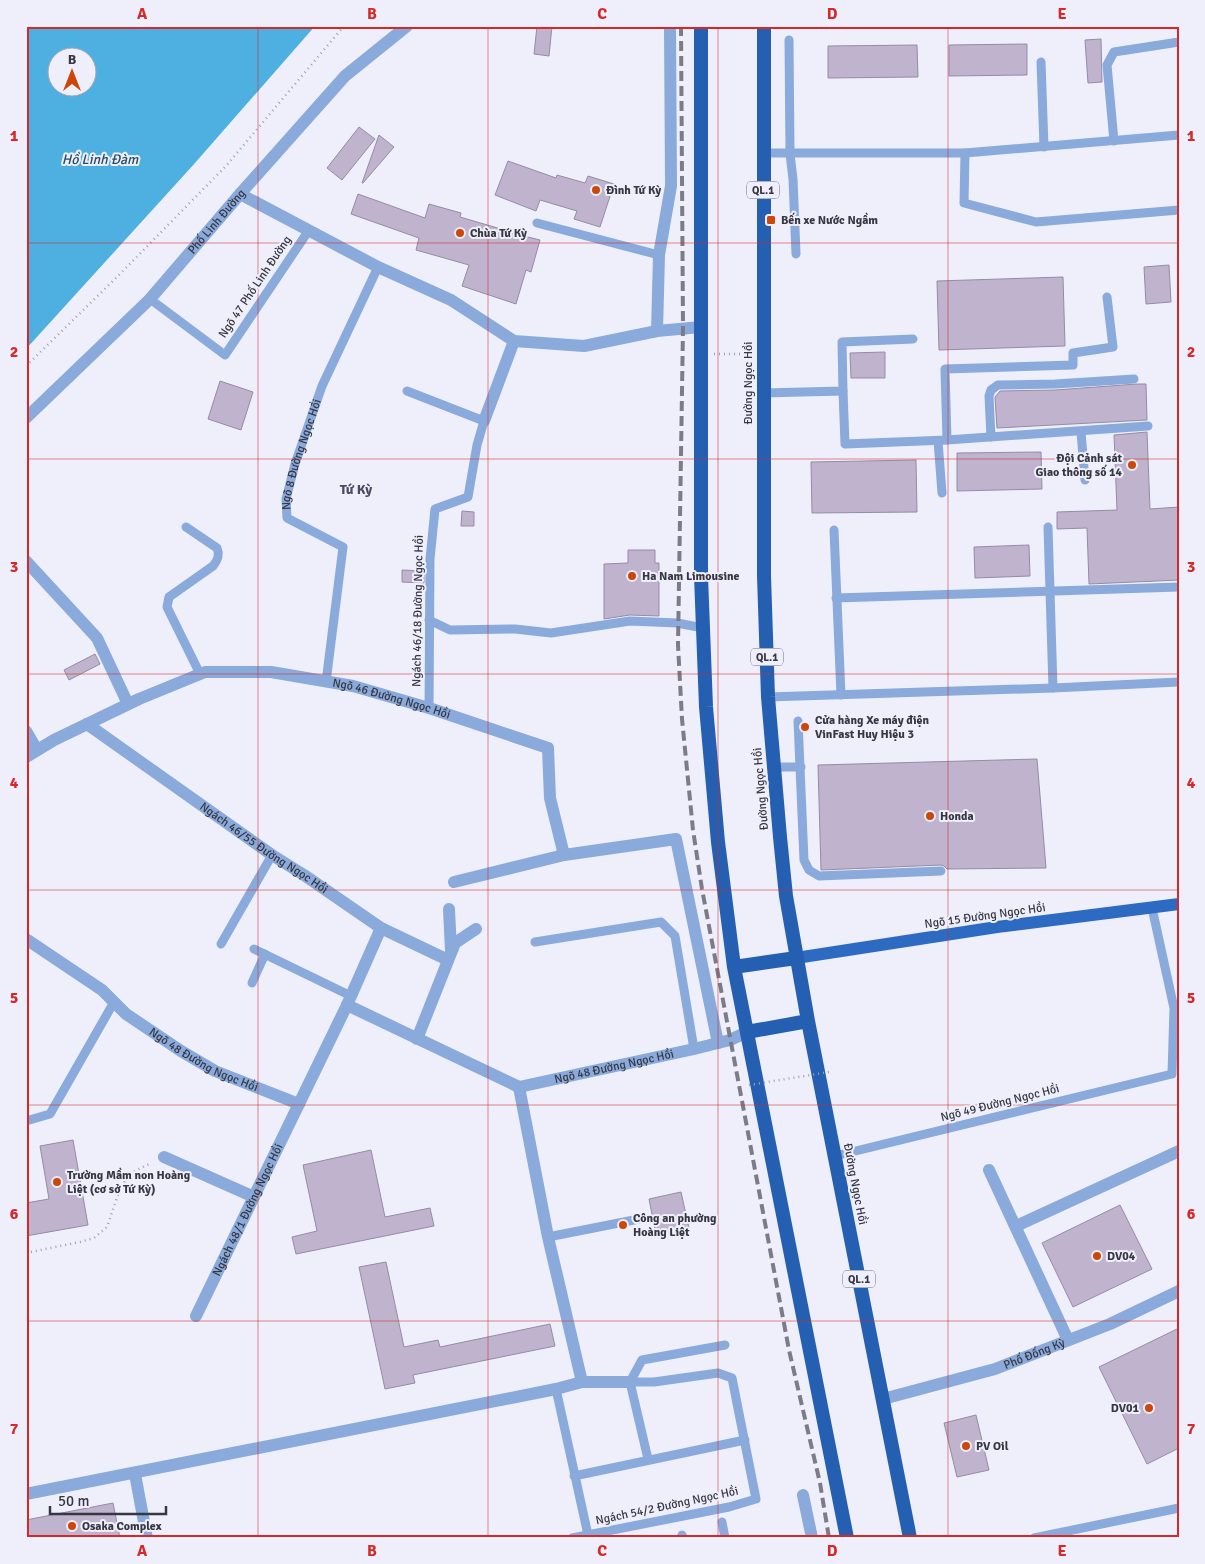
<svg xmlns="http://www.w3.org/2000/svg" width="1205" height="1564" font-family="Signika,sans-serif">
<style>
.water{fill:#4eafe1;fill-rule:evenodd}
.building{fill:#bfb3ce;stroke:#968ba5}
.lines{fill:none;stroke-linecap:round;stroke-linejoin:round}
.path{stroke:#a0a1ad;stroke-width:2.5;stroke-dasharray:1 4;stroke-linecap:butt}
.service{stroke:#89aada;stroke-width:9}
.minor{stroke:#89aada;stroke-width:12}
.tertiary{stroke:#89aada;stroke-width:12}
.primary{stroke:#2d6ac1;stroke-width:12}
.trunk{stroke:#245fb2;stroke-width:14}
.rail{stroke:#7b7c88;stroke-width:4;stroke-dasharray:10 5;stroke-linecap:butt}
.path-bridge{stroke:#a0a1ad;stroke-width:2.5;stroke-dasharray:1 4;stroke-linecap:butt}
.grid{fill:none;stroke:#d62828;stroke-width:1;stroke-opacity:0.55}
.poi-dot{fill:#cd460a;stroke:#eeeffb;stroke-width:2}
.labels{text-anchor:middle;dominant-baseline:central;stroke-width:4;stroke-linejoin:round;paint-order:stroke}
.shield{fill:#eeeffb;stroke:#6d6e7a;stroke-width:1}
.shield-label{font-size:11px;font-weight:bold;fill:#363742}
.poi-label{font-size:12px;font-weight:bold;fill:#363742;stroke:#eeeffb;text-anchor:start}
.street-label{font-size:12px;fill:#363742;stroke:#eeeffb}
.water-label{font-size:14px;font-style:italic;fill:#264e64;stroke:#eeeffb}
.neighbourhood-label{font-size:14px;font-weight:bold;fill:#494b63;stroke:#eeeffb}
.neatline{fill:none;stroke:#d62828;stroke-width:2}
.grid-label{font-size:16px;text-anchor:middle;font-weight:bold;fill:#d62828}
</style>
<rect width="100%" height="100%" fill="#eeeffb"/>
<path class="water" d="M26,26H315L195,163L26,349ZM58,58H88V88H58Z"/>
<path class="building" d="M537,26H552L549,56L534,54Z
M1101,39L1102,82L1088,83L1085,40Z
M1027,44V75L949,76V45Z
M917,45L918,77L828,78V46Z
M359,127L375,139L342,180L327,168Z
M379,135L394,147L363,183H362Z
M508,161L556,178L557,175L585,183L588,176L614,184L600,227L574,219L577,211L540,200L536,211L495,195Z
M358,194L425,218L429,204L461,213L460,217L501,229L500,230L540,240L531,272L526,270L516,304L462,286L469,265L416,250L419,238L351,214Z
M1169,265L1171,302L1146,304L1144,267Z
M1063,277L1065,346L939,350L937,281Z
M885,352V378H851L850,353Z
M220,381L253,392L241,430L208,419Z
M1137,384H1146L1147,420L997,428L995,397L1000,391L1055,390Z
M1147,432L1150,509L1179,507V580L1089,584L1087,528L1057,529V512L1117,510L1114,435Z
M1041,452L1042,489L957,491V453Z
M916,460L917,512L812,513L811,462Z
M462,511L474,512V526H461Z
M1029,545L1030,576L975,578L974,547Z
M628,550H655V563H659V616L630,615L604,619V564L628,563Z
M402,570L424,571V583L402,582Z
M95,654L100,664L69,680L64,670Z
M1037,759L1046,868L947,869L944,866L941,865L821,870L818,765Z
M73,1140L88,1225L26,1236V1203L49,1199L40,1146Z
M371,1150L385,1217L430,1208L434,1226L296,1254L292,1237L317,1231L303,1165Z
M681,1192L689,1228L656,1235L649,1199Z
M1120,1205L1152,1269L1073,1307L1042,1243Z
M386,1262L404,1347L438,1340L440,1347L550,1324L555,1346L413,1375L415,1383L385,1389L359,1267Z
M1179,1328V1448L1147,1464L1099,1367Z
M976,1415L989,1470L957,1477L944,1423Z
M113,1503L120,1538H27L26,1520Z"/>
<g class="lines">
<path class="path" d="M714,354H749
M26,366L117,277L226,166L344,26
M26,1253L80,1242L94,1238L107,1227L120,1189L129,1174L151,1163"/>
<g class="service">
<path d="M789,40L790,154L793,179L796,254"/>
<path d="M1041,62L1044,147"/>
<path d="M1114,141L1107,65L1114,52L1179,42"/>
<path d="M763,153H965L1179,135"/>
<path d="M965,153L964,203L1036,222L1179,210"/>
<path d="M537,223L659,255"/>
<path d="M150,299L225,355L309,230"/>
<path d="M407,391L484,421L477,445L468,497L435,509L430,559L429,708"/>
<path d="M843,391L845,444L947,440L1148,426"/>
<path d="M763,393L843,391L842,342L913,339"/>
<path d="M1081,432L1085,480"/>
<path d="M991,437L989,396L991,390L998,385L1055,384L1134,379"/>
<path d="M947,440L945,369L1073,365V353L1113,347L1107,297"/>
<path d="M938,441L942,493"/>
<path d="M186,527L217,548C220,555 218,560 213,566L169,597L167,607L200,674"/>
<path d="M1048,527L1053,688"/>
<path d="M834,530L841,695"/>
<path d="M836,598L1179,587"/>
<path d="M429,620L450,630L515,629L551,633L630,621L677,623L703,628"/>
<path id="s1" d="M326,682L343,547L287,518L286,499L295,464L322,386L378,267"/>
<path d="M768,697L1053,688L1179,682"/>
<path d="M798,721L804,860L809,870L819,876L941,871"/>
<path d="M774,767H801"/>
<path d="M535,942L661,922L675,936L694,1049"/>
<path d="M221,944L272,855"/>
<path d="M254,949L351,996"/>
<path d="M252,983L265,954"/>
<path d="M26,1121L50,1114L114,1002"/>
<path d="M835,1156L1172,1074L1174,1008L1152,908"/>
<path d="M548,1237L639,1219"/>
<path d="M556,1389L588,1535"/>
<path d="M648,1459L630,1382L642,1360L725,1345"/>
<path d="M574,1476L745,1440"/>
<path d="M722,1522L725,1538"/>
<path d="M682,1535L683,1538"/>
<path d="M572,1538L729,1507L756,1499L732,1378L718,1373L654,1382H630"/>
<path d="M1034,1538L1179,1508"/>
</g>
<g class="minor">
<path d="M240,194L378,267L451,300L514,341L584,346L657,331L701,327"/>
<path d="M657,331L659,255L671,186L670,26"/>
<path d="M484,421L514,341"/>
<path d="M26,561L97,638L128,704"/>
<path id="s2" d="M87,724L272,855L304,875L381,928L448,960"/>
<path d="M26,731L37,750"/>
<path id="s3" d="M26,757L54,740L139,699L205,672H271L353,686L429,708L548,748L550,798L564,855L676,839L718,1043"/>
<path d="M454,882L564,855"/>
<path d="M449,909L451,951"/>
<path id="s4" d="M381,928L347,1005L519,1087L694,1049L730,1040L747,1032"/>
<path id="s5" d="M26,939L102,990L126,1014L181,1051L215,1071L299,1104"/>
<path d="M417,1039L455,943L476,929"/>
<path d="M519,1087L548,1237L582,1382"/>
<path d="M164,1157L254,1197"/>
<path d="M989,1170L1068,1340"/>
<path d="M1016,1226L1179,1151"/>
<path id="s6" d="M196,1316L347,1005"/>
<path d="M135,1474L147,1538"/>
<path d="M26,1494L556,1389L582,1382H630"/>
<path d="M803,1495L812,1538"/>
</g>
<g class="tertiary">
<path id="s7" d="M26,418L150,299L240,194L345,76L407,26"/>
<path id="s8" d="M883,1399L995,1369L1110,1324L1179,1291"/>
</g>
<path class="primary" d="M796,958L997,927L1179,904"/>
<path class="trunk" d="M701,26V576L706,707L718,842L734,967L847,1538
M764,26V576L768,697L780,837L786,896L808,1021L910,1538
M734,967L796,958
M747,1032L808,1021"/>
<path class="rail" d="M681,26L683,328L678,645L682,719L693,830L702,889L789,1350L820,1483L829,1538"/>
<path class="path-bridge" d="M749,1085L829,1072"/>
</g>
<path class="grid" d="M258,26V1538M488,26V1538M718,26V1538M948,26V1538M26,243H1179M26,459H1179M26,674H1179M26,890H1179M26,1105H1179M26,1321H1179"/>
<g class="poi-dot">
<circle cx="596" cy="190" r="5"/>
<rect x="766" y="215" width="10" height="10" rx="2.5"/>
<circle cx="460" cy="233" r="5"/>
<circle cx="1132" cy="465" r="5"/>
<circle cx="632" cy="576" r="5"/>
<circle cx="805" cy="727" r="5"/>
<circle cx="930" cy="816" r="5"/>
<circle cx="57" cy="1182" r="5"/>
<circle cx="623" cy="1225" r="5"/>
<circle cx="1097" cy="1256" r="5"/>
<circle cx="1149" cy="1408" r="5"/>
<circle cx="966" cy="1446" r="5"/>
<circle cx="72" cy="1526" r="5"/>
</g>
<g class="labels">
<g class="shield">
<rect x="747" y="181.5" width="32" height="17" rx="4"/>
<rect x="751" y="648.5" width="32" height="17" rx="4"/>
<rect x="843" y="1270.5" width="32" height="17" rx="4"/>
</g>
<g class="shield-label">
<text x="763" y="190">QL.1</text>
<text x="767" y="657">QL.1</text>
<text x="859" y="1279">QL.1</text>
</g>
<g class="poi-label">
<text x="606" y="190">Đình Tứ Kỳ</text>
<text x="781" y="220">Bến xe Nước Ngầm</text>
<text x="470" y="233">Chùa Tứ Kỳ</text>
<text x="1122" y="458" text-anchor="end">Đội Cảnh sát<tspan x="1122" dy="14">Giao thông số 14</tspan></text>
<text x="642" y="576">Ha Nam Limousine</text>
<text x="815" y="720">Cửa hàng Xe máy điện<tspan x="815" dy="14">VinFast Huy Hiệu 3</tspan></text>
<text x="940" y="816">Honda</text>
<text x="67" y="1175">Trường Mầm non Hoàng<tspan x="67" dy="14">Liệt (cơ sở Tứ Kỳ)</tspan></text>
<text x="633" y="1218">Công an phường<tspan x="633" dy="14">Hoàng Liệt</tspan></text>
<text x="1107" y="1256">DV04</text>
<text x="1139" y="1408" text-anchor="end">DV01</text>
<text x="976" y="1446">PV Oil</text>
<text x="82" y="1526">Osaka Complex</text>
</g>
<g class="street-label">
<text stroke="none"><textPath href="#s7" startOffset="274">Phố Linh Đường</textPath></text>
<text transform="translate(255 287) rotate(-56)">Ngõ 47 Phố Linh Đường</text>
<text transform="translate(748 383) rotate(-90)">Đường Ngọc Hồi</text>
<text stroke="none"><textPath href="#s1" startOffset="265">Ngõ 8 Đường Ngọc Hồi</textPath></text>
<text transform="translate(418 611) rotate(-89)">Ngách 46/18 Đường Ngọc Hồi</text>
<text stroke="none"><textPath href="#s3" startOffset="388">Ngõ 46 Đường Ngọc Hồi</textPath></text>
<text transform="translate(761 789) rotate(-95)">Đường Ngọc Hồi</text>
<text stroke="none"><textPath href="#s2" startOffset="216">Ngách 46/55 Đường Ngọc Hồi</textPath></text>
<text transform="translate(985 916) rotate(-8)">Ngõ 15 Đường Ngọc Hồi</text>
<text stroke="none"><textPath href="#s5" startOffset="216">Ngõ 48 Đường Ngọc Hồi</textPath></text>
<text stroke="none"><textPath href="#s4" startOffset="372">Ngõ 48 Đường Ngọc Hồi</textPath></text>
<text transform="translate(1000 1103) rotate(-14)">Ngõ 49 Đường Ngọc Hồi</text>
<text transform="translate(855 1184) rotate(79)">Đường Ngọc Hồi</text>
<text stroke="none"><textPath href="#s6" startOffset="118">Ngách 48/1 Đường Ngọc Hồi</textPath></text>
<text stroke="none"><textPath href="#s8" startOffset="158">Phố Đống Kỳ</textPath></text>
<text transform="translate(667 1506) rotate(-12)">Ngách 54/2 Đường Ngọc Hồi</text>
</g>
<g class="water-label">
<text x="100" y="159">Hồ Linh Đàm</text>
</g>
<g class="neighbourhood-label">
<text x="356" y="489">Tứ Kỳ</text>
</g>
</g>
<rect width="1205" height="1564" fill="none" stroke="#eeeffb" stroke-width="55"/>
<g transform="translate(72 72)"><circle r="24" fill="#eeeffb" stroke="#a4a5b1"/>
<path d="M0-4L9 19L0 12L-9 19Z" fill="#cd460a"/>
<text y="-8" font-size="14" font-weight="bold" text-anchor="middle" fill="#363742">B</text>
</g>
<path d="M50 1506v8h116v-8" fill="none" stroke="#363742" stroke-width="2.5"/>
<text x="58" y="1506" font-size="15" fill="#363742" stroke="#eeeffb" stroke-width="4" paint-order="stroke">50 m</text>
<rect x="28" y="28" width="1150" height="1508" class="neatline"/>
<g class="grid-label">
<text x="142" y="19">A</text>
<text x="372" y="19">B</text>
<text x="602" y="19">C</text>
<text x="832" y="19">D</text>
<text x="1062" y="19">E</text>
<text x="14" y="141">1</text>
<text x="1191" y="141">1</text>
<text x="14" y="357">2</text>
<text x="1191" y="357">2</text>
<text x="14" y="572">3</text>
<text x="1191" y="572">3</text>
<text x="14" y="788">4</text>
<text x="1191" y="788">4</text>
<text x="14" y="1003">5</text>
<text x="1191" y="1003">5</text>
<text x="14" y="1219">6</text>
<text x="1191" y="1219">6</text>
<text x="14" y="1434">7</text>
<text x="1191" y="1434">7</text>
<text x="142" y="1556">A</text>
<text x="372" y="1556">B</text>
<text x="602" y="1556">C</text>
<text x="832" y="1556">D</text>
<text x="1062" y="1556">E</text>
</g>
</svg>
